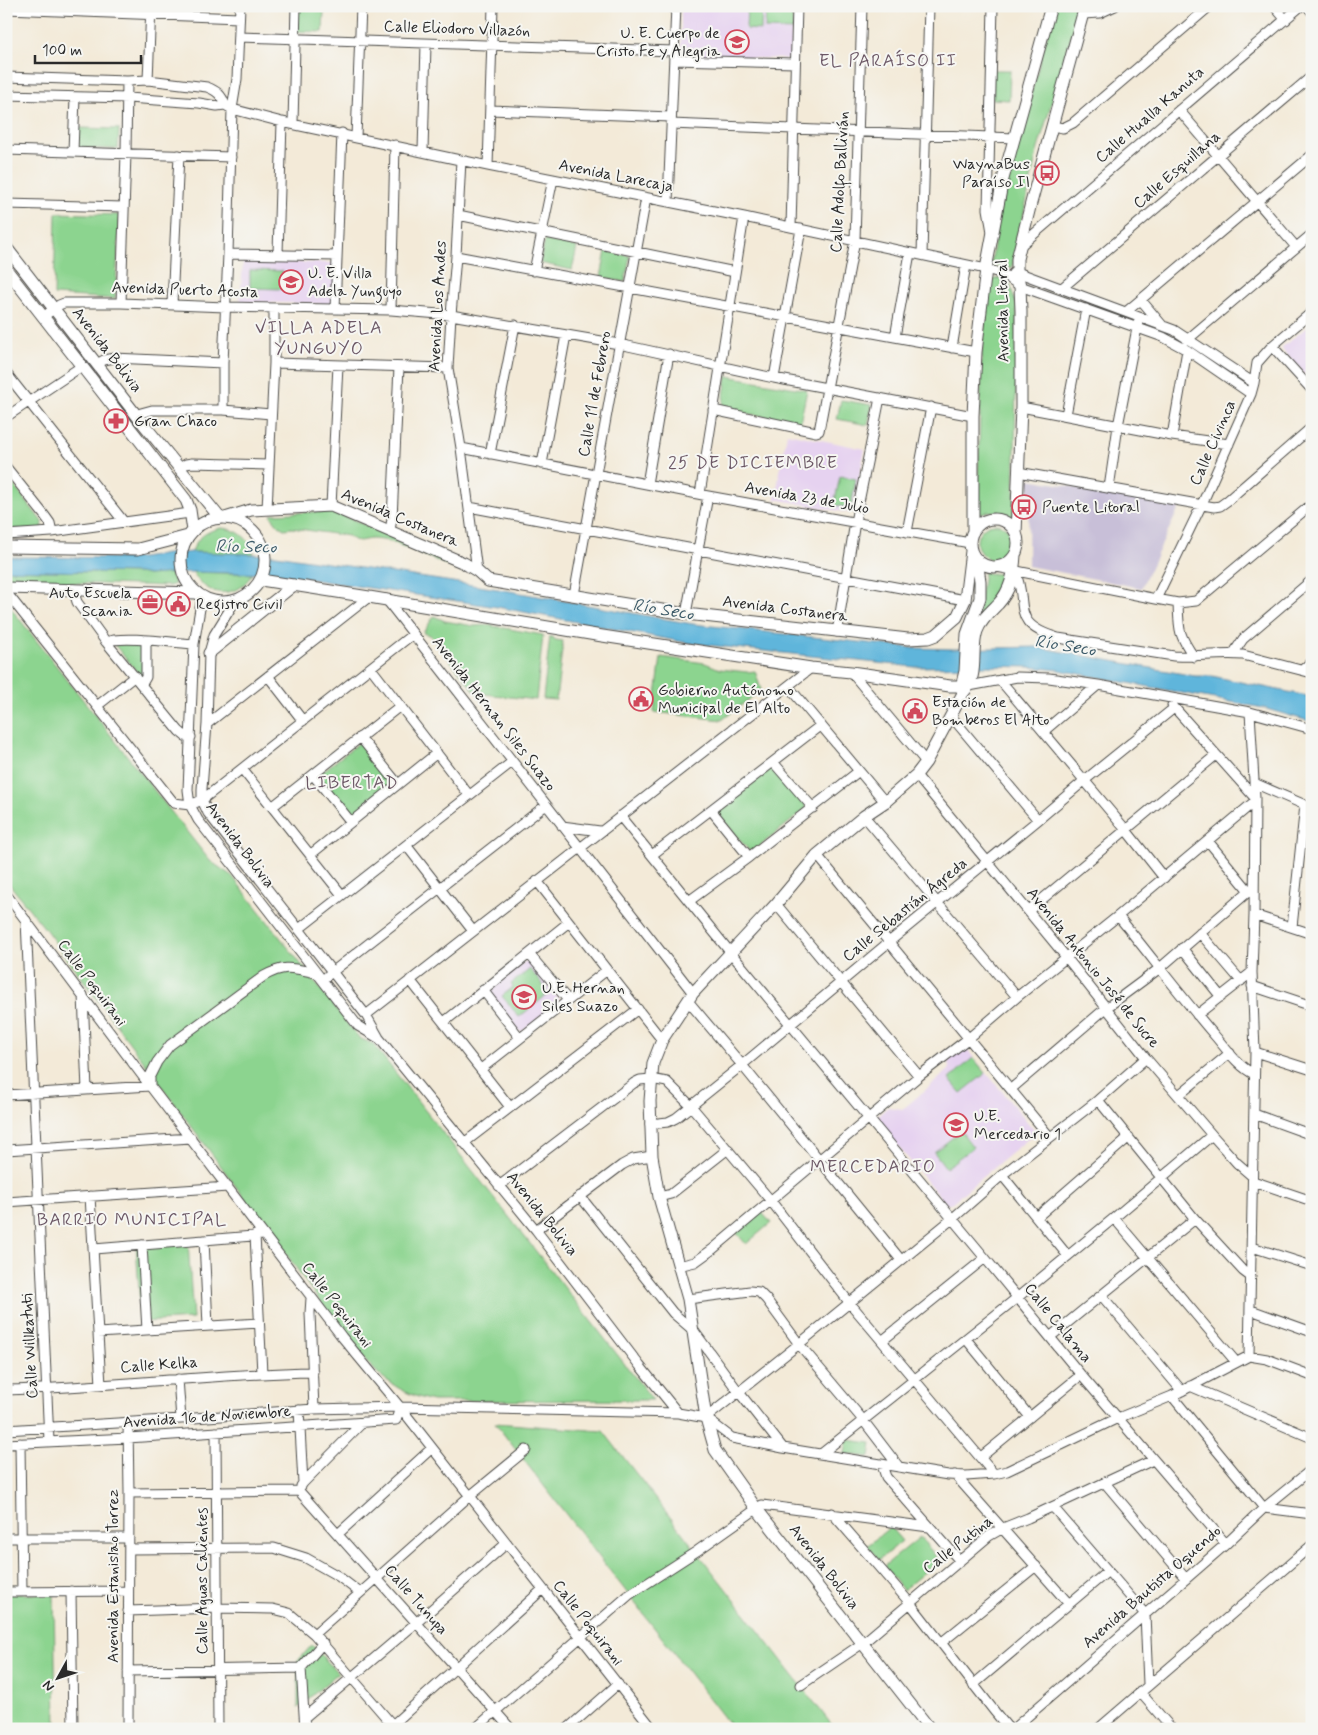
<svg xmlns="http://www.w3.org/2000/svg" width="1318" height="1735" font-family="Mynerve,sans-serif">
<style>
.built{fill:#e6d2f0}
.industrial{fill:#c8bfd8}
.green{fill:#8cd48f;stroke:#5c805d}
.water{fill:#5eb5db;stroke:#447083}
.lines{fill:none;stroke-linecap:round;stroke-linejoin:round}
.minor-casing{stroke:#494845;stroke-width:11}
.major-casing{stroke:#494845;stroke-width:13}
.minor{stroke:#fff;stroke-width:9}
.major{stroke:#fff;stroke-width:11}
.labels{text-anchor:middle;dominant-baseline:central;stroke-width:4;stroke-linejoin:round;paint-order:stroke}
.street-label{font-size:16px;fill:#2b2b2b;stroke:#f6f6f2}
.poi-label{font-size:16px;fill:#2b2b2b;stroke:#f6f6f2;text-anchor:start}
.neighbourhood-label{font-size:18px;letter-spacing:1px;fill:#6c5866;stroke:#f6f6f2}
.water-label{font-size:18px;font-style:italic;fill:#3d5b69;stroke:#f6f6f2}
</style>
<rect width="100%" height="100%" fill="#f6f6f2"/>
<filter id="ink" filterUnits="userSpaceOnUse"><feTurbulence type="fractalNoise" baseFrequency=".02" numOctaves="2"/><feDisplacementMap in="SourceGraphic" scale="10" xChannelSelector="R" yChannelSelector="G"/><feConvolveMatrix kernelMatrix="1 2 1 2 8 2 1 2 1" color-interpolation-filters="sRGB"/></filter>
<filter id="wash" filterUnits="userSpaceOnUse"><feTurbulence type="fractalNoise" baseFrequency=".0096" numOctaves="4" result="noise"/><feDisplacementMap in="SourceGraphic" scale="20" xChannelSelector="R" yChannelSelector="G"/><feGaussianBlur stdDeviation="1.12" result="paint"/><feColorMatrix in="noise" values="0 0 0 0 0 0 0 0 0 0 0 0 0 0 0 0 0 1.4 0 .05"/><feComposite in="paint" operator="in"/></filter>
<g filter="url(#wash)">
<rect width="100%" height="100%" fill="#f3ead8"/>
<path class="built" d="M681,6H792V57L790,59L683,56L681,54Z
M243,262L341,263L339,304L242,302L240,300Z
M1312,323V383L1281,348Z
M787,433L865,449L852,511L849,513L775,499Z
M526,961L531,963L559,1000V1003L523,1031H519L488,994L489,989Z
M961,1047H965L1035,1131L1033,1135L956,1199L950,1204H946L876,1120L877,1116L888,1107L903,1109L949,1070L948,1059Z"/>
<path class="industrial" d="M1029,479L1180,506L1141,588L1028,566Z"/>
<path class="green" d="M293,6H347L346,11L324,10L323,32L292,31Z
M747,6H762L761,30L746,29Z
M766,6H792L793,30L765,29Z
M1055,6H1080L1037,152L1012,268L991,266L998,215Z
M992,70H1010L1009,100L991,99Z
M79,128L119,129L118,149L78,148Z
M56,213L120,215L115,299L54,295Z
M545,240L577,247L572,270L540,263Z
M606,251L630,256L625,282L601,277Z
M250,270L283,271L282,289L250,288Z
M999,278L1010,284L1017,308L1014,519C1001,511 991,509 977,515L982,352L989,284L992,280Z
M727,376L807,390L800,423L722,409Z
M841,400L872,405L868,425L837,419Z
M840,476L856,479L851,508L834,505Z
M11,484H13L43,523L41,530H6V487Z
M333,511L466,569V571L463,572L407,548C402,547 400,545 396,543C390,541 377,539 371,539C360,540 359,544 348,536L292,528L284,529L279,526L271,516L272,514Z
M977 542a18 18 0 1 1 36 0a18 18 0 1 1-36 0Z
M221,528C238,529 250,538 254,554L192,552C196,538 206,531 221,528Z
M6,570L139,573L148,575L170,573L175,584L169,586L6,581Z
M193,572L252,574C237,600 206,598 193,572Z
M984,572C993,575 1000,573 1009,575C1004,592 989,604 977,618Z
M6,602L210,861L232,876L359,1038L373,1044L653,1400L433,1401C418,1398 403,1392 391,1383C374,1373 363,1357 351,1342C331,1317 312,1291 294,1265L46,930L6,880Z
M434,616L445,621L474,626L487,625L543,635L536,700L476,693L430,635L423,633Z
M550,636L556,640L563,641L556,700L543,699Z
M113,643L144,644L142,678Z
M661,657L705,663L720,669L747,672L755,671L761,690L722,720L654,712Z
M360,742L394,785L351,819L317,776Z
M774,766L806,805V809L751,853L718,814V810Z
M530,969L546,989L547,995L519,1017L502,996L513,987L511,984Z
M973,1058L986,1073L961,1093L949,1079Z
M961,1131L973,1147L946,1168L934,1152Z
M758,1208L771,1223L746,1244L733,1229Z
M188,1241L193,1319L141,1322L136,1244Z
M495,1423L603,1431L835,1729H733Z
M847,1440L872,1443L870,1457L845,1454Z
M890,1527L902,1541L879,1560L867,1546Z
M920,1537L939,1560L903,1590L884,1566Z
M6,1594H54L56,1729H6Z
M312,1645L338,1673L298,1708V1673L295,1664Z"/>
<path class="water" d="M192,552L276,555L498,589L693,624L914,648L953,649L1036,647L1195,676H1212L1312,697V722L1263,708L1059,670L1029,667L987,666L915,667L688,643L497,607L276,574L193,572L148,575L139,573L6,570V557L141,558L167,554Z"/>
</g>
<g filter="url(#ink)">
<g class="lines">
<g class="minor-casing">
<path id="minor" d="M1274,6L1286,20
M1307,6L1312,12
M6,9L239,18
M1083,14L1100,13L1115,6
M239,37L674,51
M674,60L795,63
M6,77L127,81L148,80L207,87C217,91 222,95 225,105L232,109L282,122L488,166L744,217L986,269L1003,274L1020,286L1163,337L1187,350L1251,394
M148,80L151,6
M6,95L128,98L199,103L217,106L225,105
M490,110L671,117
M1179,110L1296,247
M293,123L296,6
M671,124L1015,138
M1052,126L1063,128L1073,123L1210,6
M356,137L361,6
M6,150L231,157
M423,151L426,44
M73,152L75,97
M461,160L456,256L451,315L448,368L461,448L477,571
M488,166L493,6
M668,202L676,6
M6,204L124,207
M458,215L735,272
M791,227L797,6
M992,232L988,209L993,6
M1020,246L1301,6
M278,253L282,122
M228,254L337,256
M922,255L929,6
M456,256L976,352
M534,271L553,179
M1013,273L1017,272L1174,330L1254,383
M1062,288L1312,76
M1141,300L1162,325
M121,303L126,153L127,81
M172,304L179,155
M335,309L342,133
M391,310L395,145
M1126,312L1312,155
M43,317L59,305L64,303H121L226,307L391,310L451,315L619,344L774,378L973,416
M895,337L910,253
M1187,340L1312,234
M1272,346L1312,390
M952,348L966,265
M274,363L448,368
M97,364L104,360L114,358L223,363
M6,373L124,522
M774,378L801,229
M1021,407L1172,436L1229,444
M223,410V363L228,254L232,109L237,79L240,6
M713,410L816,432L819,431L855,240L862,6
M1066,415L1086,309
M137,416L141,413L152,410H223L271,414
M6,417L82,366
M1172,436L1187,350
M461,448L708,496L970,543
M490,454L515,325
M542,464L566,335
M6,467L45,516L50,523L52,532
M180,468L186,464L192,463L269,465
M1018,472L1214,507L1220,506L1227,501L1312,427
M647,484L669,354
M1109,488L1118,426L1138,323
M700,494L744,217
M331,506L338,365
M469,507L965,600
M267,509L274,363V308
M390,530L392,519L399,367
M907,532L931,407
M6,535L52,532L190,513
M997,567L1156,599L1178,603L1196,601L1312,504
M1015,571C1030,606 1008,623 1058,638L1174,656C1197,657 1220,653 1243,655L1312,673
M73,589L77,602L106,642L179,731L185,736L191,737
M6,592L174,803L190,805L202,800L413,634
M574,595L646,198
M202,597L194,644L188,790L190,805L198,820L358,1026L378,1038
M386,599L693,993
M1156,599L1202,504L1251,394L1254,383L1257,363L1272,346L1312,312
M235,601L214,635L209,653L207,724L202,789V800L208,813L366,1015L379,1038L536,1230L640,1366L678,1413
M1178,603C1179,630 1178,634 1194,657
M686,614L708,496
M837,632L855,522L880,398
M106,642C121,635 176,643 194,644
M1233,654L1243,639L1312,580
M371,668L469,795
M1302,670L1312,661
M851,672L926,762
M268,676L303,721
M1000,680L1126,830L1164,878
M142,684L146,677V640
M788,686L885,802
M969,686L1017,677L1049,678L1098,685L1250,712L1312,729
M1172,705L1255,798
M97,706L135,676
M951,716L1038,820
M207,724L369,597
M1044,731L1098,685
M360,737L398,784
M773,762L813,808
M242,769L342,895
M313,775L351,822
M916,775L1066,957L1146,1058L1212,1135L1237,1163L1252,1176
M1254,783L1312,808
M272,807L400,706
M711,810L749,857
M620,816L730,952L985,1258L1081,1375L1226,1544
M864,816L1017,997
M562,826L600,831
M1208,841L1249,891
M406,845L473,931
M310,855L437,753
M652,855L821,725
M817,855L1050,1137
M537,881L662,1040
M6,894L150,1086L342,1337L400,1407L653,1729
M689,901L749,857L859,771
M776,904L919,1076
M1028,911L1216,755
M1254,915L1312,934
M1118,916C1151,956 1182,998 1216,1037C1227,1050 1239,1067 1254,1074
M26,920L49,1441
M1292,927L1305,805
M299,929L512,762
M1200,933L1241,981
M1182,948L1221,997
M529,954L568,1000
M327,976L546,805
M410,980L510,1107
M1252,986L1312,1006
M483,990L520,1038
M83,995L87,1090
M688,1001L742,1065L901,1260
M366,1015L811,668
M1197,1015L1252,972
M444,1022L569,922
M1255,1052L1312,1070
M481,1069L607,970
M1011,1089L1106,1008L1160,968L1249,891L1254,894
M6,1095L150,1086V1076L157,1062L170,1045L264,976C286,964 292,968 316,973
M1179,1095L1230,1053
M1098,1100L1195,1219L1243,1271L1251,1277
M1254,1114L1312,1135
M650,1124L668,1122L676,1118L742,1065L889,942L1038,820L1085,780L1174,708
M464,1143L638,1009
M6,1150L191,1138
M1002,1175L1068,1256
M1253,1181L1312,1201
M499,1186L634,1083L640,1080L651,1079L667,1082L691,1106L771,1201L849,1302L994,1474
M90,1196L101,1385
M580,1196L673,1313L694,1331L738,1391L783,1448
M659,1197L671,1194L728,1149
M6,1202L228,1187
M1037,1217L1129,1137
M1114,1218L1236,1362
M536,1230L622,1165L633,1159L652,1156
M255,1235L262,1373
M204,1240L208,1326
M142,1245L147,1330
M1252,1247L1312,1266
M94,1249L264,1235
M678,1266L695,1262L713,1249L919,1076L969,1038L1017,997L1118,916L1254,802
M1102,1296L1182,1391
M311,1298L310,1313L314,1409
M688,1299L750,1291L759,1292L766,1299L799,1344L863,1420L899,1467
M1251,1310L1312,1332
M98,1333L259,1323
M1050,1337L1195,1219
M966,1339L1030,1417
M882,1341L985,1258
M1249,1356L1255,1052L1252,972L1254,915L1255,798L1250,712
M178,1379L181,1419
M1190,1386L1312,1438
M6,1390C109,1387 211,1374 313,1372
M1172,1396L1264,1508L1312,1514
M299,1410L303,1483L301,1486
M706,1418L799,1344L952,1219L1002,1175L1098,1100L1146,1058
M128,1423L129,1493L128,1729
M6,1430L181,1419L314,1409L400,1407L678,1413L706,1418L732,1438L783,1448L948,1475L966,1476L994,1474L1007,1471L1118,1418L1172,1396L1249,1356L1267,1359L1312,1376
M216,1432L218,1729
M20,1443L22,1592
M6,1444L128,1438L396,1420L400,1407
M821,1454L1018,1297L1114,1218L1212,1135
M981,1457L1081,1375
M882,1465L886,1477L960,1561
M955,1475L1069,1604
M303,1483L363,1422
M1105,1483L1186,1579
M299,1491L511,1729
M129,1493L299,1491
M470,1496L526,1450
M1053,1507L1145,1614L1148,1684
M832,1513L910,1603L995,1712L1009,1729
M338,1534L432,1448
M6,1538H129
M129,1549L274,1548L306,1558L338,1576L359,1592
M71,1591L73,1729
M6,1592L128,1591
M128,1611L216,1608L273,1609L289,1613L314,1634L396,1729
M314,1634L465,1500
M941,1643L1036,1566
M128,1671L301,1668
M801,1685L863,1643L989,1536L1003,1528L1028,1518L1153,1460
M973,1685L1108,1571
M1140,1692L1172,1729
M305,1717L416,1623L507,1543
M305,1729L301,1668L323,1643
M388,1729L543,1589
M475,1729L629,1595L697,1551L762,1505L929,1527
M567,1729L618,1684
M1013,1729L1226,1544L1264,1508L1312,1469
M1098,1729L1312,1545"/>
</g>
<g class="major-casing">
<path id="major" d="M6,247L137,416L220,518
M6,269L186,500L190,510L193,531
M181 560a42 42 0 1 1 84 0a42 42 0 1 1-84 0Z
M225,518L251,510L331,506L464,563L477,571L488,581L686,614L908,639L928,638L936,635L957,617L965,600L971,551
M970 543a24 24 0 1 1 48 0a24 24 0 1 1-48 0Z
M973,532V416L976,352L986,269L1003,179L1051,6
M1016,534L1021,407V311L1020,286L1017,272V259L1031,203L1085,6
M6,547L138,549L188,536
M261,580L369,597L596,635L811,668L851,672L950,686H969
M6,588L197,593
M209,653L294,585
M963,693L961,687L965,671L967,634L980,598V581L977,560
M930,1729L756,1508L715,1450L706,1418L688,1299L659,1197L652,1156L650,1101L653,1063L662,1040L693,993L776,904L817,855L864,816L885,802L916,775L926,762L963,693C980,676 970,652 977,631C981,620 990,612 998,604C1011,590 1014,573 1015,555"/>
</g>
<use href="#minor" class="minor"/>
<use href="#major" class="major"/>
</g>
</g>
<defs>
<g id="school-ring" transform="scale(1.25)"><circle r="9.5" fill="#f6f6f2" stroke="#d1495b" stroke-width="1.5"/><path d="M0-5L7-2L0 1L-7-2ZM-4 1L0 2.5L4 1V4Q0 6-4 4Z" fill="#d1495b"/></g>
<g id="bus-ring" transform="scale(1.25)"><circle r="9.5" fill="#f6f6f2" stroke="#d1495b" stroke-width="1.5"/><path d="M-5-6H5V4H4V6H2V4H-2V6H-4V4H-5ZM-3.5-4V0h7V-4ZM-3.5 1.2v1.5H-2V1.2ZM2 1.2v1.5H3.5V1.2Z" fill="#d1495b"/></g>
<g id="pharmacy-ring" transform="scale(1.25)"><circle r="9.5" fill="#f6f6f2" stroke="#d1495b" stroke-width="1.5"/><path d="M-2-6h4v4h4v4h-4v4h-4v-4h-4v-4h4Z" fill="#d1495b"/></g>
<g id="office-ring" transform="scale(1.25)"><circle r="9.5" fill="#f6f6f2" stroke="#d1495b" stroke-width="1.5"/><path d="M-6-3h4V-5.5h4V-3h4V5H-6ZM-1-4.5V-3h2v-1.5ZM-6 0V1H6V0Z" fill="#d1495b"/></g>
<g id="civic-ring" transform="scale(1.25)"><circle r="9.5" fill="#f6f6f2" stroke="#d1495b" stroke-width="1.5"/><path d="M-.6-6.5H3V-4.5H.6V-3L4-1V1h2V6H-6V1h2V-1L-.6-3ZM-1.2 2.5V6h2.4V2.5Z" fill="#d1495b"/></g>
</defs>
<g fill-rule="evenodd">
<use href="#school-ring" x="737" y="42"/>
<use href="#bus-ring" x="1047" y="173"/>
<use href="#school-ring" x="291" y="282"/>
<use href="#pharmacy-ring" x="116" y="421"/>
<use href="#bus-ring" x="1024" y="507"/>
<use href="#office-ring" x="150" y="602"/>
<use href="#civic-ring" x="178" y="604"/>
<use href="#civic-ring" x="641" y="699"/>
<use href="#civic-ring" x="915" y="711"/>
<use href="#school-ring" x="524" y="997"/>
<use href="#school-ring" x="956" y="1125"/>
</g>
<g class="labels">
<g class="street-label">
<text transform="translate(457 29) rotate(2)">Calle Eliodoro Villazón</text>
<text transform="translate(1150 115) rotate(-41)">Calle Hualla Kanuta</text>
<text transform="translate(1177 170) rotate(-41)">Calle Esquillana</text>
<text transform="translate(616 176) rotate(11)">Avenida Larecaja</text>
<text transform="translate(840 182) rotate(-87)">Calle Adolfo Ballivián</text>
<text transform="translate(185 290) rotate(2)">Avenida Puerto Acosta</text>
<text transform="translate(438 306) rotate(-87)">Avenida Los Andes</text>
<text transform="translate(1003 311) rotate(-91)">Avenida Litoral</text>
<text transform="translate(107 350) rotate(52)">Avenida Bolivia</text>
<text transform="translate(595 394) rotate(-80)">Calle 11 de Febrero</text>
<text transform="translate(1213 443) rotate(-66)">Calle Civinca</text>
<text transform="translate(807 498) rotate(10)">Avenida 23 de Julio</text>
<text transform="translate(400 518) rotate(23)">Avenida Costanera</text>
<text transform="translate(785 609) rotate(7)">Avenida Costanera</text>
<text transform="translate(494 714) rotate(52)">Avenida Hernan Siles Suazo</text>
<text transform="translate(240 845) rotate(53)">Avenida Bolivia</text>
<text transform="translate(905 910) rotate(-39)">Calle Sebastián Ágreda</text>
<text transform="translate(1093 968) rotate(51)">Avenida Antonio José de Sucre</text>
<text transform="translate(92 983) rotate(53)">Calle Poquirani</text>
<text transform="translate(542 1214) rotate(51)">Avenida Bolivia</text>
<text transform="translate(337 1305) rotate(52)">Calle Poquirani</text>
<text transform="translate(1058 1323) rotate(51)">Calle Calama</text>
<text transform="translate(30 1346) rotate(-93)">Calle Willkatuti</text>
<text transform="translate(159 1365) rotate(-4)">Calle Kelka</text>
<text transform="translate(207 1417) rotate(-4)">Avenida 16 de Noviembre</text>
<text transform="translate(958 1545) rotate(-38)">Calle Putina</text>
<text transform="translate(824 1567) rotate(52)">Avenida Bolivia</text>
<text transform="translate(113 1576) rotate(-90)">Avenida Estanislao Torrez</text>
<text transform="translate(202 1581) rotate(-90)">Calle Aguas Calientes</text>
<text transform="translate(1152 1587) rotate(-41)">Avenida Bautista Oquendo</text>
<text transform="translate(416 1600) rotate(49)">Calle Tunupa</text>
<text transform="translate(588 1623) rotate(52)">Calle Poquirani</text>
</g>
<g class="poi-label">
<text x="720" y="33" text-anchor="end">U. E. Cuerpo de<tspan x="720" dy="18">Cristo Fe y Alegria</tspan></text>
<text x="1030" y="164" text-anchor="end">WaynaBus<tspan x="1030" dy="18">Paraíso II</tspan></text>
<text x="308" y="273">U. E. Villa<tspan x="308" dy="18">Adela Yunguyo</tspan></text>
<text x="134" y="421">Gran Chaco</text>
<text x="1042" y="507">Puente Litoral</text>
<text x="132" y="593" text-anchor="end">Auto Escuela<tspan x="132" dy="18">Scania</tspan></text>
<text x="196" y="604">Registro Civil</text>
<text x="658" y="690">Gobierno Autónomo<tspan x="658" dy="18">Municipal de El Alto</tspan></text>
<text x="932" y="702">Estación de<tspan x="932" dy="18">Bomberos El Alto</tspan></text>
<text x="542" y="988">U.E. Hernan<tspan x="542" dy="18">Siles Suazo</tspan></text>
<text x="974" y="1116">U.E.<tspan x="974" dy="18">Mercedario 1</tspan></text>
</g>
<g class="neighbourhood-label">
<text x="888" y="61">EL PARAÍSO II</text>
<text x="319" y="328">VILLA ADELA<tspan x="319" dy="21">YUNGUYO</tspan></text>
<text x="753" y="463">25 DE DICIEMBRE</text>
<text x="352" y="783">LIBERTAD</text>
<text x="873" y="1167">MERCEDARIO</text>
<text x="132" y="1220">BARRIO MUNICIPAL</text>
</g>
<g class="water-label">
<text transform="translate(246 547) rotate(1)">Río Seco</text>
<text transform="translate(663 610) rotate(9)">Río Seco</text>
<text transform="translate(1065 646) rotate(9)">Río Seco</text>
</g>
</g>
<rect width="1318" height="1735" fill="none" stroke="#f6f6f2" stroke-width="25"/>
<g transform="translate(58 1678) rotate(230)" stroke="#f6f6f2" stroke-width="4" paint-order="stroke">
<path d="M0-4L9 19L0 12L-9 19Z" fill="#2b2b2b"/>
<text y="-8" font-size="14" font-weight="bold" text-anchor="middle" fill="#2b2b2b">N</text>
</g>
<path d="M35 55v8h106v-8" fill="none" stroke="#2b2b2b" stroke-width="2.5"/>
<text x="42" y="55" font-size="15" fill="#2b2b2b" stroke="#f6f6f2" stroke-width="4" paint-order="stroke">100 m</text>
</svg>
